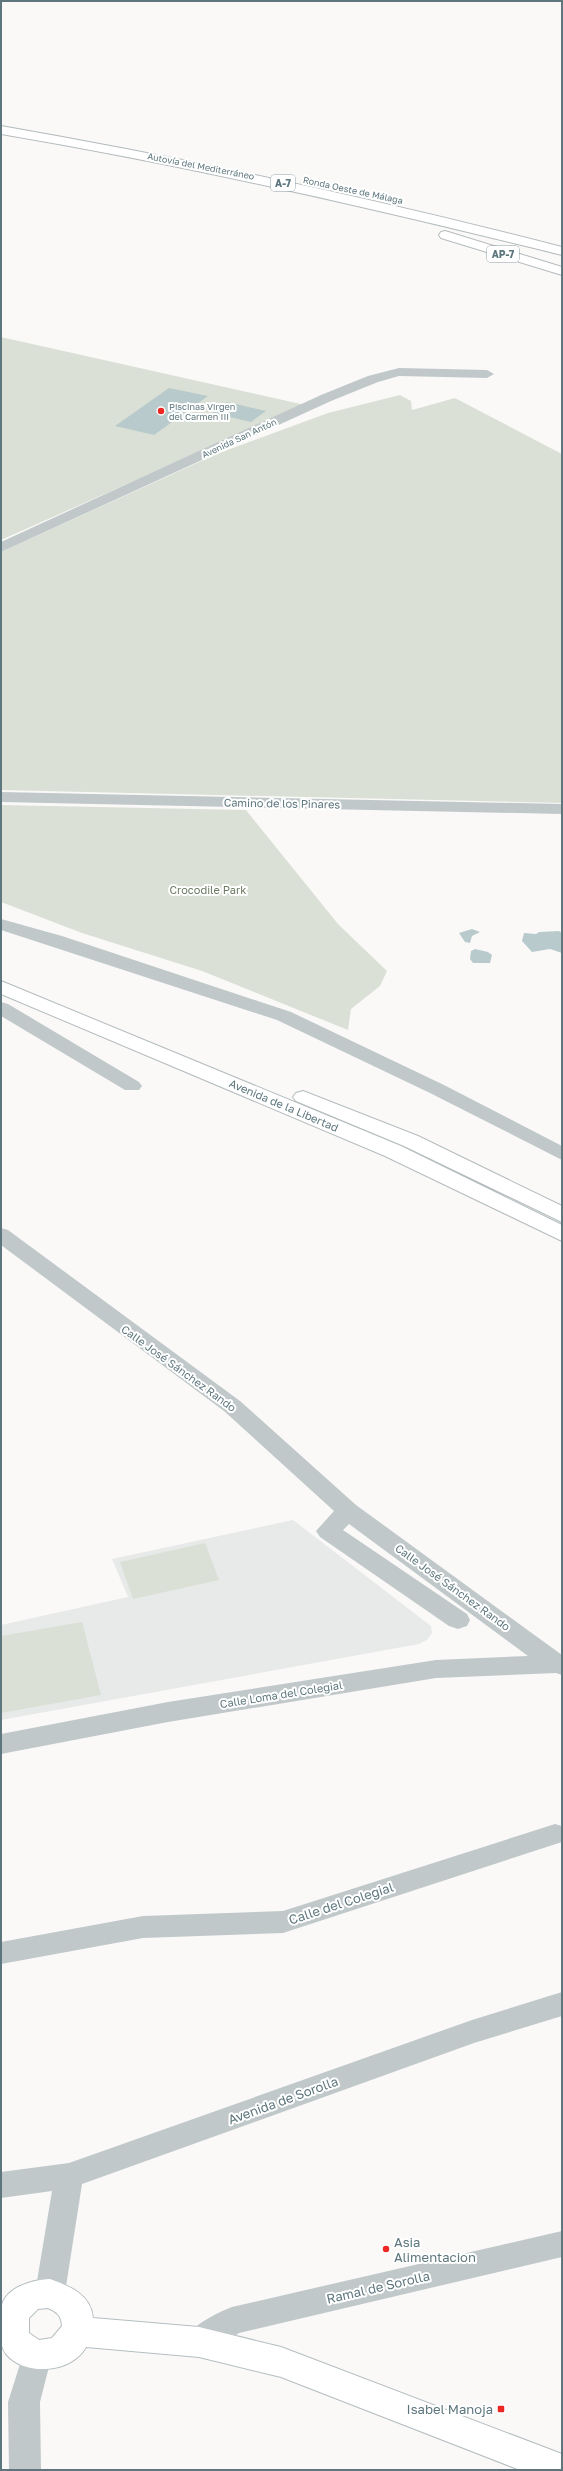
<svg xmlns="http://www.w3.org/2000/svg" width="563" height="2471" font-family="'Golos Text',sans-serif">
<style>
.built{fill:#e8e9e9}
.green{fill:#dbe0d6}
.water{fill:#b8cacb}
.lines{fill:none;stroke-linecap:round;stroke-linejoin:round}
.secondary-casing{stroke:#b5bec1;stroke-width:2}
.primary-casing{stroke:#b4bcbe;stroke-width:2}
.highway-casing{stroke:#b4bbbd;stroke-width:2}
.street{fill:#c0c8ca;fill-rule:evenodd}
.secondary{fill:#fff;fill-rule:evenodd}
.primary{fill:#fff;fill-rule:evenodd}
.highway{fill:#fff;fill-rule:evenodd}
.poi-dot{fill:#ed2724;stroke:#fff;stroke-width:1.5}
.labels{text-anchor:middle;dominant-baseline:central;stroke-width:4;stroke-linejoin:round;paint-order:stroke}
.far-street-label{font-size:9px;fill:#5e777e;stroke:#fff}
.far-poi-label{font-size:9px;fill:#5e777e;stroke:#fff;text-anchor:start}
.shield{fill:#fff;stroke:#8ea0a5;stroke-width:1}
.shield-label{font-size:10px;font-weight:bold;fill:#5e777e}
.street-label{font-size:11px;fill:#5e777e;stroke:#fff}
.park-label{font-size:11px;fill:#6d7b63;stroke:#fff}
.near-street-label{font-size:13px;fill:#5e777e;stroke:#fff}
.near-poi-label{font-size:13px;fill:#5e777e;stroke:#fff;text-anchor:start}
</style>
<rect width="100%" height="100%" fill="#faf9f8"/>
<path class="built" d="M293,1520L431,1626L432,1633L427,1640L419,1644L1,1720V1625L128,1597L112,1559Z"/>
<path class="green" d="M1,337L305,405L1,540Z
M400,395L411,401L412,410L455,398L562,454V803L1,790V552L219,453L328,413Z
M1,805L246,810L338,924L387,971L380,986L351,1009L348,1030L202,971L82,933L1,902Z
M205,1543L219,1580L133,1599L120,1562Z
M82,1622L101,1695L1,1713V1636Z"/>
<path class="water" d="M169,388L208,396L154,435L115,426Z
M227,402L266,411L251,422L212,413Z
M472,929L480,932L472,936L470,943L465,942L459,933Z
M559,931L562,933V953L550,949L532,952L522,941L524,933L536,934L539,932Z
M475,949L488,952L492,955L490,963H473L470,959L471,951Z"/>
<g class="lines">
<g class="secondary-casing">
<path id="secondary" d="M50,2279C69,2286 91,2294 93,2318L199,2327L281,2347L562,2454V2470H520L281,2377L199,2357L86,2347C72,2373 25,2377 6,2354C0,2346 1,2337 1,2327C1,2321 0,2315 1,2309C4,2287 32,2280 50,2279ZM48,2308C57,2312 61,2315 62,2326L52,2338L39,2340L29,2333V2318L38,2309Z"/>
</g>
<g class="primary-casing">
<path id="primary" d="M1,981L401,1146L562,1225V1241L385,1156L1,994Z
M303,1091L418,1136L562,1206V1222L404,1146L296,1101L293,1097L296,1093Z"/>
</g>
<g class="highway-casing">
<path id="highway" d="M1,126C190,159 376,199 562,247V255C376,209 190,166 1,134Z
M445,231L562,267V275L441,238L439,235L441,232Z"/>
</g>
<path class="street" d="M399,368L487,370L494,374L487,378L399,376L378,382L331,401L1,552V542L321,395L368,376Z
M1,792L562,804V814L1,802Z
M1,919L62,936L291,1012L444,1085L562,1146V1160L430,1093L277,1020L1,930Z
M1,1002L8,1004L139,1082L142,1086L139,1090H125L1,1016Z
M1,1228L8,1230L240,1401L356,1505L562,1655V1675L556,1673L436,1678L168,1722L1,1754V1734L168,1702L436,1660L528,1656L349,1524L343,1530L467,1614L470,1620L467,1626L458,1629L449,1626L320,1537L316,1531L334,1511L224,1411L1,1245Z
M555,1824L562,1826V1842L283,1933L143,1938L1,1964V1942L143,1916L283,1911Z
M562,1992V2016L474,2043L82,2184L65,2293L61,2303L50,2307L39,2303L35,2293L52,2191L1,2198V2172L69,2163L472,2020Z
M562,2231V2257L239,2333L210,2352L199,2356L188,2352L184,2342C191,2325 215,2314 232,2307Z
M37,2341L48,2345L52,2355L40,2402L41,2470H9L8,2402L26,2345Z"/>
<use href="#secondary" class="secondary"/>
<use href="#primary" class="primary"/>
<use href="#highway" class="highway"/>
</g>
<g class="poi-dot">
<circle cx="161" cy="411" r="4"/>
<circle cx="386" cy="2249" r="4"/>
<rect x="497" y="2405" width="8" height="8" rx="2"/>
</g>
<g class="labels">
<g class="far-street-label">
<text transform="translate(201 166) rotate(11)">Autovía del Mediterráneo</text>
<text transform="translate(353 190) rotate(12)">Ronda Oeste de Málaga</text>
<text transform="translate(239 438) rotate(-25)">Avenida San Antón</text>
</g>
<g class="far-poi-label">
<text x="169" y="406">Piscinas Virgen<tspan x="169" dy="10">del Carmen III</tspan></text>
</g>
<g class="shield">
<rect x="271" y="175" width="24" height="16" rx="3"/>
<rect x="487" y="246" width="32" height="16" rx="3"/>
</g>
<g class="shield-label">
<text x="283" y="183">A-7</text>
<text x="503" y="254">AP-7</text>
</g>
<g class="street-label">
<text transform="translate(282 803) rotate(1)">Camino de los Pinares</text>
<text transform="translate(284 1105) rotate(23)">Avenida de la Libertad</text>
<text transform="translate(179 1368) rotate(36)">Calle José Sánchez Rando</text>
<text transform="translate(453 1587) rotate(36)">Calle José Sánchez Rando</text>
<text transform="translate(281 1694) rotate(-9)">Calle Loma del Colegial</text>
</g>
<g class="park-label">
<text x="208" y="889">Crocodile Park</text>
</g>
<g class="near-street-label">
<text transform="translate(341 1903) rotate(-18)">Calle del Colegial</text>
<text transform="translate(283 2100) rotate(-20)">Avenida de Sorolla</text>
<text transform="translate(378 2287) rotate(-13)">Ramal de Sorolla</text>
</g>
<g class="near-poi-label">
<text x="394" y="2242">Asia<tspan x="394" dy="15">Alimentacion</tspan></text>
<text x="493" y="2409" text-anchor="end">Isabel Manoja</text>
</g>
</g>
<rect width="563" height="2471" fill="none" stroke="#5e777e" stroke-width="4"/>
</svg>
